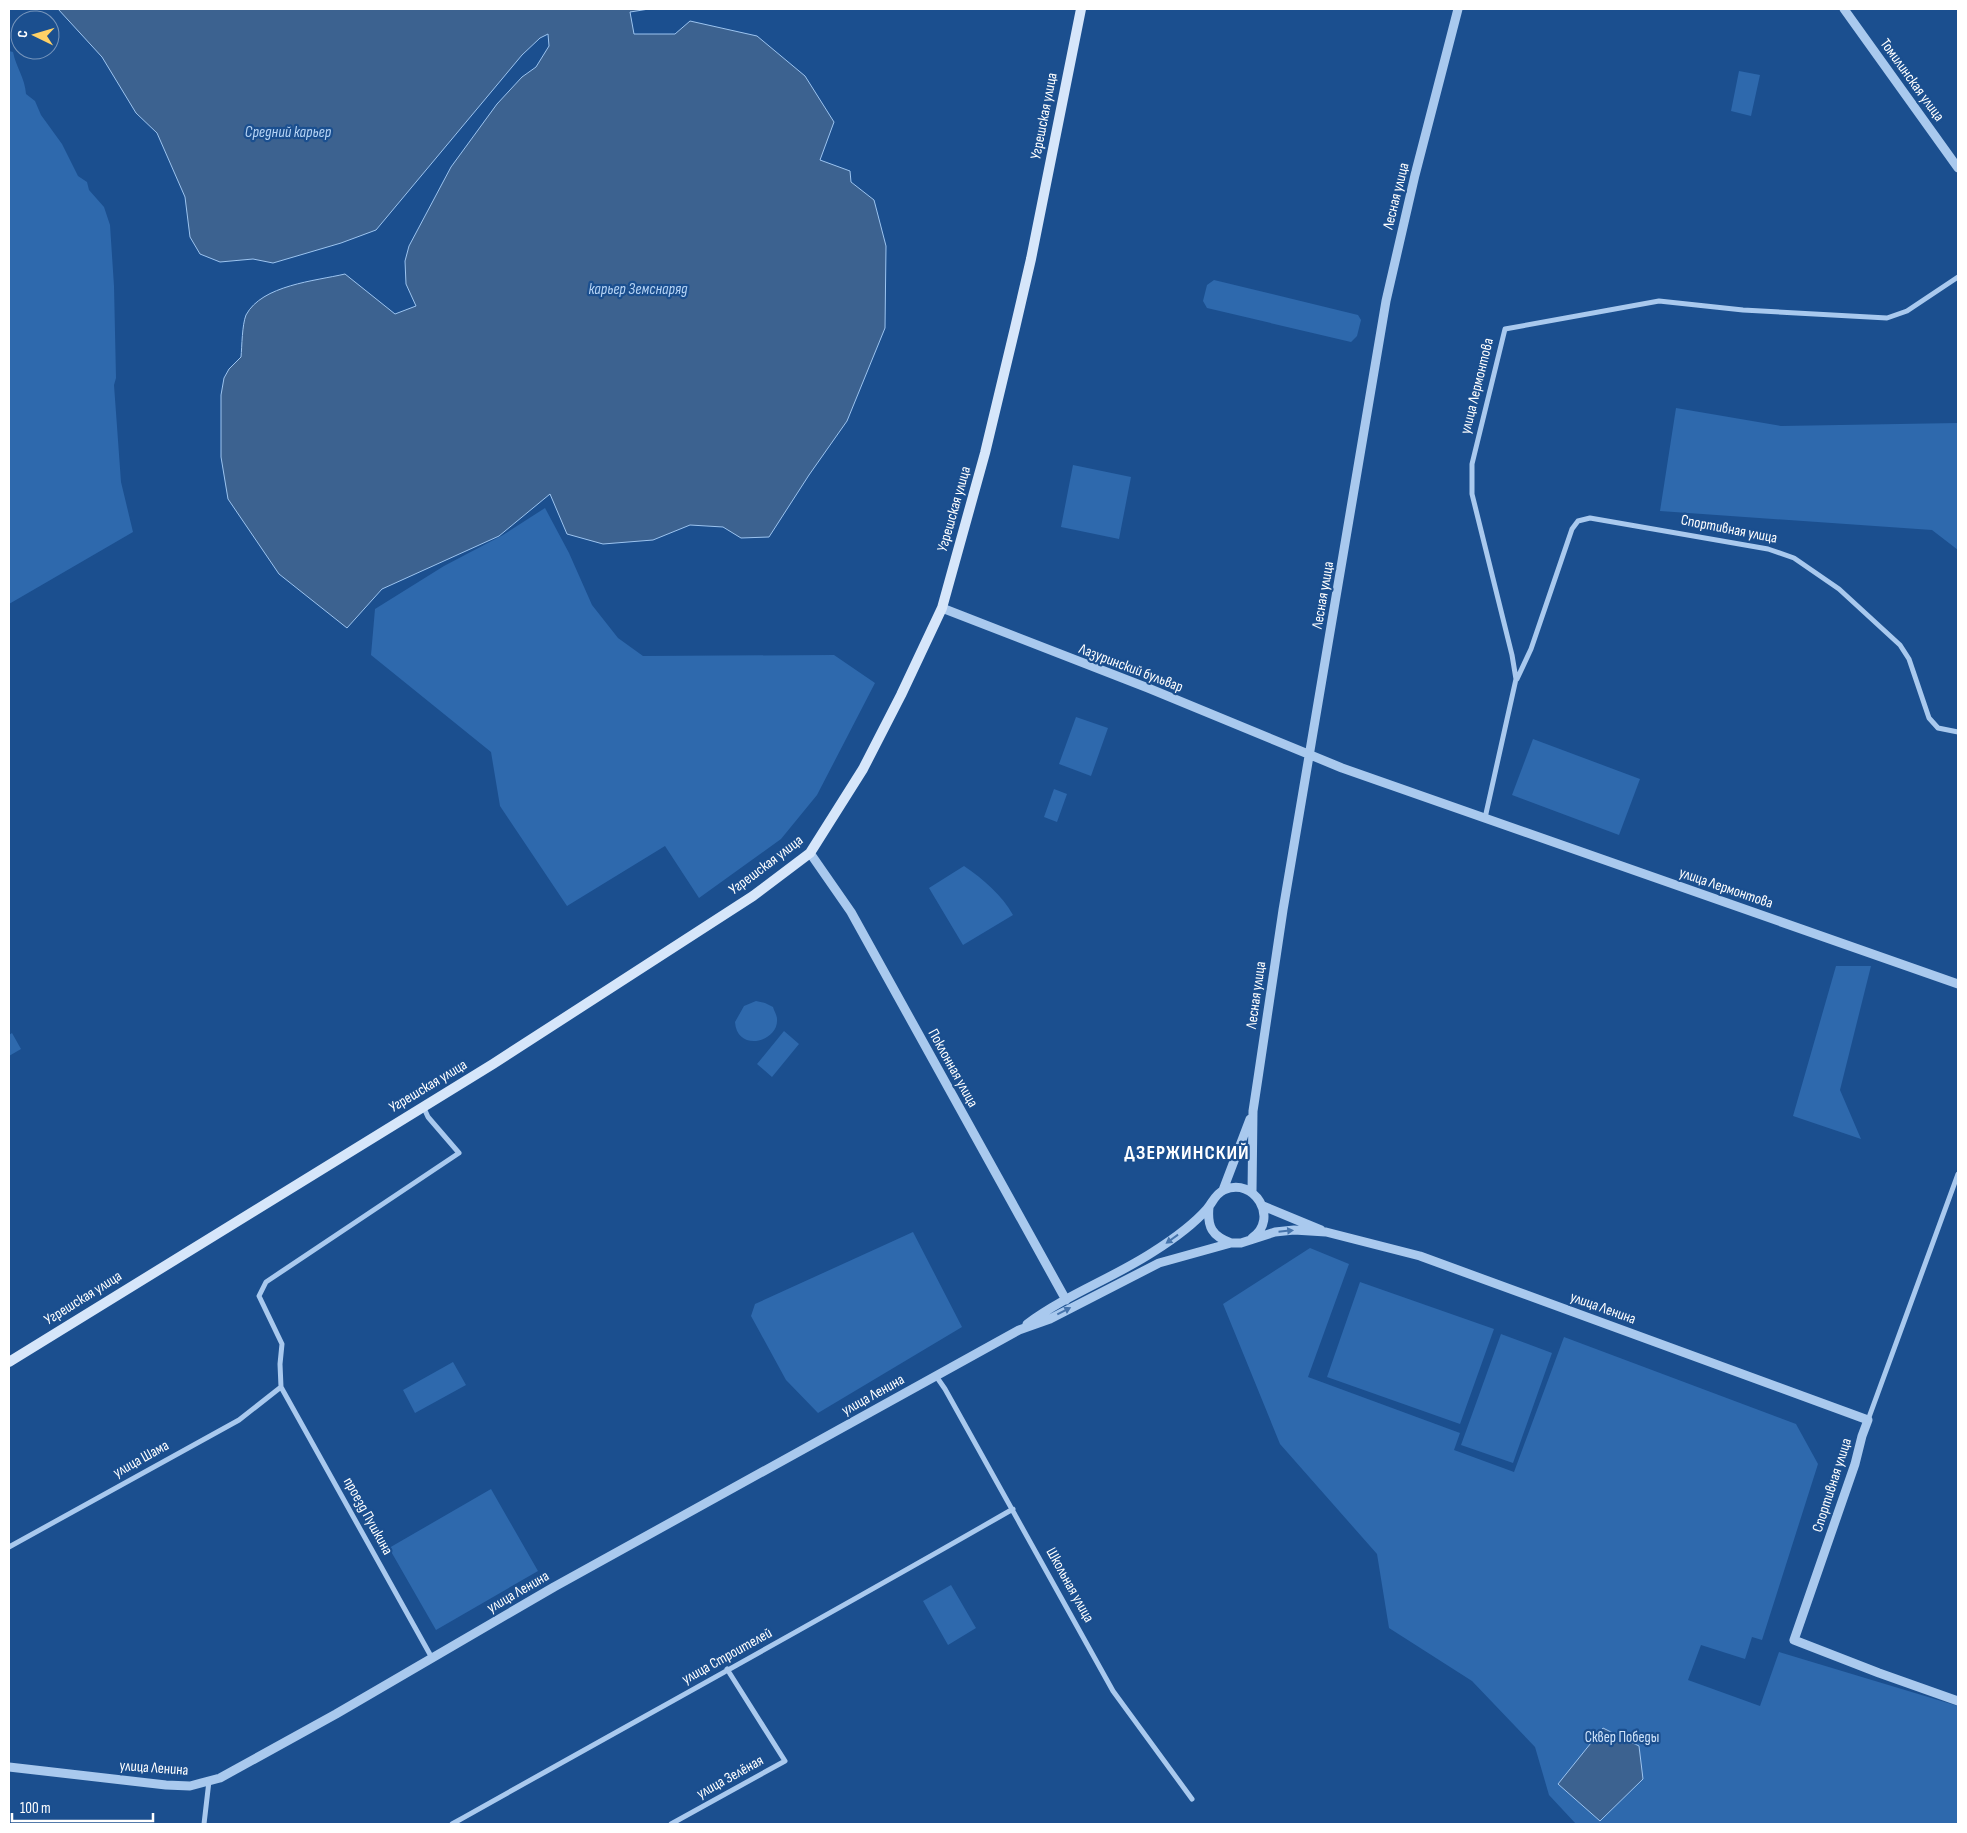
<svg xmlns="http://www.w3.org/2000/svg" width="1967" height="1833" font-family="'Sofia Sans Condensed',sans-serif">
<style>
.green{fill:#2e69ad}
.water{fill:#3c6290;stroke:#9cc4f0}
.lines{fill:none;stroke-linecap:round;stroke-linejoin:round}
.minor{stroke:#a9c9ee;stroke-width:5}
.tertiary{stroke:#a9c9ee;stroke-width:9}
.secondary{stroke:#d6e6fa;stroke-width:10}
.oneway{fill:#4674ac}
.labels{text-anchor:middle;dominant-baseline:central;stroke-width:4.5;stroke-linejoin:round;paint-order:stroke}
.street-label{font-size:15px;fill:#fff;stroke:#1b4f8f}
.park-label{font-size:15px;fill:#cfe3fa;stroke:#1b4f8f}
.water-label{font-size:16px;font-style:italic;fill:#b5d3f5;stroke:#1b4f8f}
.district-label{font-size:20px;font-weight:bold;letter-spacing:1px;fill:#fff;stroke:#1b4f8f}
</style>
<rect width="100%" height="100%" fill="#1b4f8f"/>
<path class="green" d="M9,51L13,52C16,67 25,78 26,94L35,101L41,115L62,144L78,176L87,182L89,190L104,207L110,225L114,286L116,378L114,385L121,482L133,532L9,604Z
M1739,71L1760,75L1751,116L1731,111Z
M1214,280L1358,315L1361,320L1357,336L1351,342L1207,308L1203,301L1207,285Z
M1676,408L1781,426L1958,423V550L1932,530L1660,511Z
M1073,465L1131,477L1119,539L1061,527Z
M545,508L569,553L592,605L618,638L643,656L834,655L875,683L817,795L781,839L699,898L665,846L567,906L500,806L491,752L371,655L375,609L444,566L503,535Z
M1076,717L1108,728L1091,776L1059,764Z
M1533,739L1640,779L1619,835L1512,795Z
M1054,789L1067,794L1057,822L1044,817Z
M964,866C983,879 1002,895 1013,915L963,945L929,888Z
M1836,966H1871L1840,1090L1861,1139L1793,1116Z
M756,1001L765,1003L773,1007C774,1011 777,1015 777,1019C779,1042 737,1053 735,1022L744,1006Z
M784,1031L799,1044L772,1077L757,1064Z
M12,1033L21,1049L9,1056V1035Z
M913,1232L962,1327L818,1413L786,1380L751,1316L755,1304Z
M1310,1248L1349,1264L1308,1377L1460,1433L1454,1450L1514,1472L1564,1337L1796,1424L1818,1464L1762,1640L1752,1637L1745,1659L1701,1645L1688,1680L1760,1706L1779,1652L1958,1706V1824H1576L1549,1795L1535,1747L1472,1681L1389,1628L1377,1554L1280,1444L1223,1304Z
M1360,1282L1494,1329L1460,1424L1327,1377Z
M1501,1334L1552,1353L1513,1463L1461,1445Z
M453,1362L466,1385L415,1413L403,1390Z
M491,1489L538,1571L436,1630L389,1548Z
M951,1585L976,1628L948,1645L923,1601Z"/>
<path class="water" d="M58,9H649L630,12L634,34H675L690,21L757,36L805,76L834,122L820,160L850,171L851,182L874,200L886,246L885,328L847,421L809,475L769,537L741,538L723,527L690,525L653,540L603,544L567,534L550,494L499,536L382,589L347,628L279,574L228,499L221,457V395L224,378L229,369L241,357C242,346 242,325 246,315C262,285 315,281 345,274L395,314L416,306L406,284L405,261L409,246L451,167L497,104L522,77L536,67L549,46L548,34L540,38L522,55L376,230L341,243L273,263L253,259L220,262L200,254L190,237L185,197L157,133L136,113L102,57Z
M1603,1728L1639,1746L1643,1779L1600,1821L1558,1784Z"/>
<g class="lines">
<path class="minor" d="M1517,679L1531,649L1572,529L1578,521L1590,518L1768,549L1794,558L1839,589L1900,645L1909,659L1929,718L1938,728L1958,732
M1485,818L1516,679L1512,655L1472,494V464L1505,329L1659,301L1743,310L1887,318L1907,311L1958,277
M423,1106L428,1117L459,1153L266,1282L259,1296L282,1344L280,1364L281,1387L432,1658
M936,1376L945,1389L1113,1691L1192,1799
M1868,1420L1958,1174
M9,1547L239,1420L281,1387
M204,1824L209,1781
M452,1824C639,1719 827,1616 1013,1509
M671,1824L785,1761L727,1669"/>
<path class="tertiary" d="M1844,9L1958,168
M942,608L1148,688L1342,768L1958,984
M810,853L851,912L1066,1300
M1223,1190L1250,1119
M1252,1192L1253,1111L1258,1078L1283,910L1386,301L1415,175L1458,9
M1263,1206L1321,1230
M1209,1207C1207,1227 1212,1236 1231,1243
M1027,1324C1066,1295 1113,1278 1153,1252C1172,1240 1192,1226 1207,1209C1213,1202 1215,1194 1224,1190C1254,1176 1280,1219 1252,1238
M9,1767L166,1785L190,1786L220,1778L336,1714L554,1587L1019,1330L1050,1319L1159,1263L1231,1243H1241L1275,1232L1294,1230L1326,1232L1420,1256L1868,1420L1862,1436L1855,1464L1794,1640L1879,1673L1958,1701"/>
<path class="secondary" d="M9,1362L493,1064L753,896L810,853L863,769L901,695L942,608L985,453L1015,328L1031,259L1081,9"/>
</g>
<defs><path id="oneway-solid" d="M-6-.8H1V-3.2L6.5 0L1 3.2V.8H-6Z" transform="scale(1.25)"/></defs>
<g class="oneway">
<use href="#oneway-solid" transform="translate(1286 1231) rotate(-6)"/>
<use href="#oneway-solid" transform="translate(1172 1239) rotate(144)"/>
<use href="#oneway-solid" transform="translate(1064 1311) rotate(-27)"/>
</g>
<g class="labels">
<g class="street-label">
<text transform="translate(1912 80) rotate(54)">Томилинская улица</text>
<text transform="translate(1044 116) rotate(-79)">Угрешская улица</text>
<text transform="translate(1396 196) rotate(-76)">Лесная улица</text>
<text transform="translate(1477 386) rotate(-76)">улица Лермонтова</text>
<text transform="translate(954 509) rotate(-74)">Угрешская улица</text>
<text transform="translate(1729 529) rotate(11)">Спортивная улица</text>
<text transform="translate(1323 595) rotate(-80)">Лесная улица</text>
<text transform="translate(1131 668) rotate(21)">Лазуринский бульвар</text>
<text transform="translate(766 865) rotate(-37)">Угрешская улица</text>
<text transform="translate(1726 888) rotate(19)">улица Лермонтова</text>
<text transform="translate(1256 995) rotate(-82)">Лесная улица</text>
<text transform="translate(953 1068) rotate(61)">Поклонная улица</text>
<text transform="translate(428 1086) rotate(-31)">Угрешская улица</text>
<text transform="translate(83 1298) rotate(-32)">Угрешская улица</text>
<text transform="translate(1603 1308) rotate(20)">улица Ленина</text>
<text transform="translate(873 1395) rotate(-29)">улица Ленина</text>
<text transform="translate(141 1459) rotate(-29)">улица Шама</text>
<text transform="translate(1832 1485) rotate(-72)">Спортивная улица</text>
<text transform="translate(368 1516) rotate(61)">проезд Пушкина</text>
<text transform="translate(1070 1585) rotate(61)">Школьная улица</text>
<text transform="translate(518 1592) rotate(-30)">улица Ленина</text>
<text transform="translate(727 1656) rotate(-29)">улица Строителей</text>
<text transform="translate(154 1768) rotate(4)">улица Ленина</text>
<text transform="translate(730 1777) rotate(-29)">улица Зелёная</text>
</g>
<g class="park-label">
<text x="1622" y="1737">Сквер Победы</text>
</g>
<g class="water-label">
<text x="288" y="132">Средний карьер</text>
<text x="638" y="289">карьер Земснаряд</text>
</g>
<g class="district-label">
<text x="1187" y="1153">ДЗЕРЖИНСКИЙ</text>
</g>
</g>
<rect width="1967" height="1833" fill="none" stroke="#ffffff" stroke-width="20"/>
<g transform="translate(35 35) rotate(275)"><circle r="24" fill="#1b4f8f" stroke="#7695bc"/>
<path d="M0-4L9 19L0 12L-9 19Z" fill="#ffd166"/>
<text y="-8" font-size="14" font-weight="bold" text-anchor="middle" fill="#ffffff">С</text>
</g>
<path d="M12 1813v8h141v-8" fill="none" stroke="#ffffff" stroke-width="2.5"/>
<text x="20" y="1813" font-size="15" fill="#ffffff" stroke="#1b4f8f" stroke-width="4" paint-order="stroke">100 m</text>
</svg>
